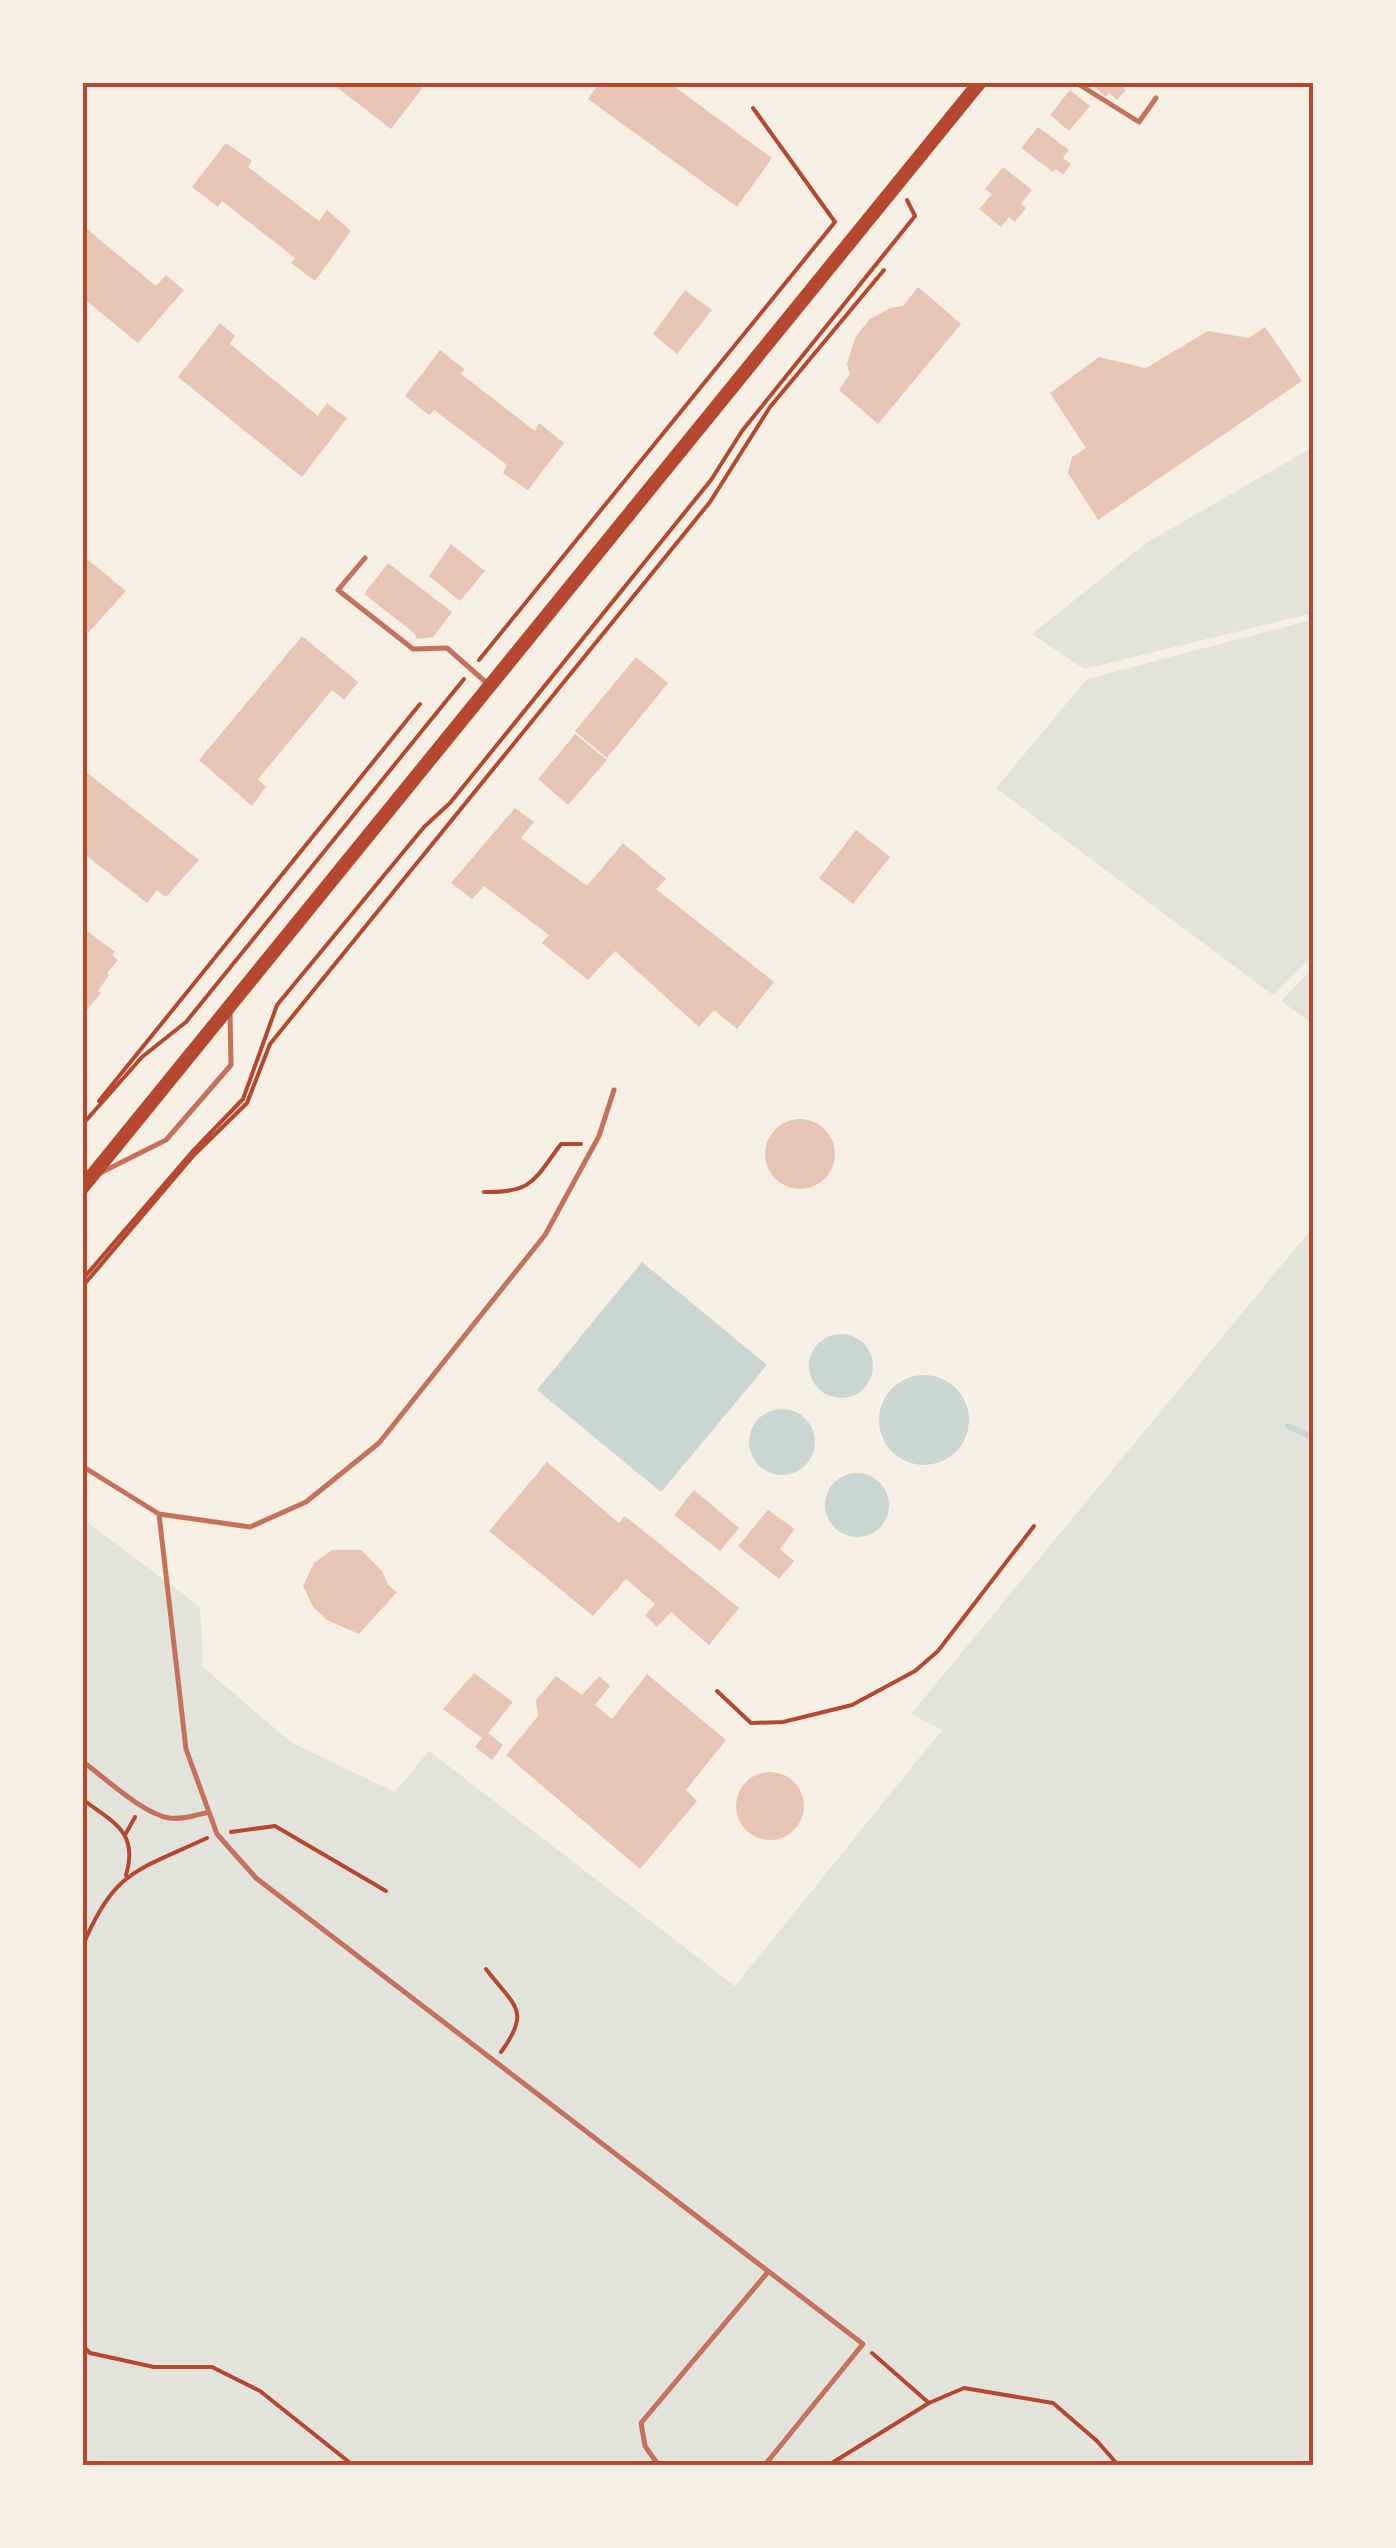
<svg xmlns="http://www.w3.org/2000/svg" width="1396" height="2548" font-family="Roboto,sans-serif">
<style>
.green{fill:#e2e4dc}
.water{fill:#c9d6d2}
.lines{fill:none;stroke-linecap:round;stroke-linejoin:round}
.stream{stroke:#c9d6d2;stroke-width:6}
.building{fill:#e6c5b7}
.path{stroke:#b5482f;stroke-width:4}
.service{stroke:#c5725c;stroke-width:5}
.secondary{stroke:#b5482f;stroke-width:14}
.neatline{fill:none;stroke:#b5482f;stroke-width:4}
</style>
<rect width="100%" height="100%" fill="#f6efe4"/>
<path class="green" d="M1313,447V613L1084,669L1032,634L1146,543Z
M1311,620L1314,621L1313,955L1273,995L996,788L1087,679Z
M1313,968V1024L1281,1001Z
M1313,1227V2465H83L82,1518L200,1607L203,1667L292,1743L395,1792L429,1751L735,1986L942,1730L911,1714Z"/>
<path class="water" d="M642,1262L767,1365L661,1492L537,1390Z
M809 1366a32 32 0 1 1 64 0a32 32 0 1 1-64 0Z
M879 1420a45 45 0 1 1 90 0a45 45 0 1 1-90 0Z
M749 1442a33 33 0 1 1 66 0a33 33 0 1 1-66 0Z
M825 1505a32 32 0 1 1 64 0a32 32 0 1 1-64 0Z"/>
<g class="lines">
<path class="stream" d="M1288,1426L1314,1438"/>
</g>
<path class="building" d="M330,82H427L391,129Z
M600,82H668L772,158L737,207L588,99Z
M1089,82H1116L1126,90L1117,100L1109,93L1106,97Z
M1070,90L1090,106L1069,131L1050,115Z
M1038,127L1069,150L1063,158L1071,164L1063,175L1056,169L1053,172L1021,148Z
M226,143L252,161L248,167L319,221L327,210L351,231L315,281L291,263L295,258L222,201L218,207L192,187Z
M1003,167L1032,190L1021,204L1026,208L1015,222L1009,217L1001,227L979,209L992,194L985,189Z
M82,225L156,286L166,275L184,290L138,343L82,297Z
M918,287L961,324L878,424L839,390L850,374L847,365L851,350L856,336L870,319L890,308L903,306Z
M685,290L712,310L677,354L653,334Z
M220,323L235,336L230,344L318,416L327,403L347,418L302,477L178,377Z
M1265,327L1302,381L1098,520L1068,473L1072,457L1086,448L1050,393L1099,357L1146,368L1208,331L1248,338Z
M440,350L464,369L461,374L535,431L539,423L564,443L528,490L503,473L507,465L434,410L429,415L405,396Z
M451,544L485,571L460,601L429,576Z
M82,555L126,591L89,632L82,627Z
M388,563L452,612L433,637L417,639L414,633L364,594Z
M302,636L358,682L344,700L332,690L258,779L266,787L252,806L199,760Z
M636,657L668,683L607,758L575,731Z
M575,734L607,760L568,805L538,779Z
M82,769L199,860L166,897L157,890L147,903L82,852Z
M515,808L534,822L521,838L587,886L623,843L666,879L656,889L774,982L737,1029L714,1010L699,1027L615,951L588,980L542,943L549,935L484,886L472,899L451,883Z
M856,830L890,857L853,904L819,878Z
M82,927L115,952L112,955L118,960L107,973L109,975L98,991L101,993L85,1012Z
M765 1154a35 35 0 1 1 70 0a35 35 0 1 1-70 0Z
M547,1462L619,1523L625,1516L739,1608L709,1645L671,1612L657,1627L645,1615L655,1604L626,1579L593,1616L489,1531Z
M694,1490L739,1528L720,1551L674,1515Z
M768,1510L795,1529L780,1549L794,1561L779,1579L738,1546Z
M332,1550H361L382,1571L388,1585L397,1592L359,1634L327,1620L313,1607L303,1586L314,1563Z
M474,1673L513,1702L488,1733L503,1745L492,1760L475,1747L482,1738L443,1709Z
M647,1674L726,1740L686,1790L697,1801L640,1869L506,1755L538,1716L536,1700L556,1676L582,1695L599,1676L610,1686L595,1705L612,1719Z
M736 1806a34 34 0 1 1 68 0a34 34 0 1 1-68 0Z"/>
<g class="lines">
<path class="path" d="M479,660L835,222L753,108
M99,1101L420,704
M82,1125L142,1057L186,1022L464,679
M484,1192C533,1193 534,1180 561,1144H581
M82,1280L192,1152L243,1099L277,1005L424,827L450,803L711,480L742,431L915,216L907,200
M82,1287L194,1155L247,1103L270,1044L710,502L770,407L884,270
M717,1691L751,1723L783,1722L852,1705L915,1671L938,1651L1034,1526
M82,1799C113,1822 139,1832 126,1875
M231,1832L275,1826L386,1891
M125,1835L135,1817
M82,1948C113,1871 136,1871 207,1838
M486,1969C514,2006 532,2010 501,2052
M82,2345L90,2353L154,2367H212L260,2391L354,2466
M872,2353L929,2403
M827,2466L929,2403L964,2388L1053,2403L1097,2441L1119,2466"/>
<path class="service" d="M1075,82L1139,122L1156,98
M365,558L338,590L413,649L447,648L488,684
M102,1172L166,1140L231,1065L230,1011
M82,1466L159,1514L250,1527L306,1502L379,1443L545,1235L599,1136L614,1090
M159,1514L186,1749L217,1834L256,1878L863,2344L764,2466
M82,1761C104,1777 143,1814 169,1818C183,1820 197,1815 209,1812
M659,2466L645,2446L641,2423L768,2272"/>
<path class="secondary" d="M82,1188L980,82"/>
</g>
<rect width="1396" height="2548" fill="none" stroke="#f6efe4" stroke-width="170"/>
<rect x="85" y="85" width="1226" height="2378" class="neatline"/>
</svg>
